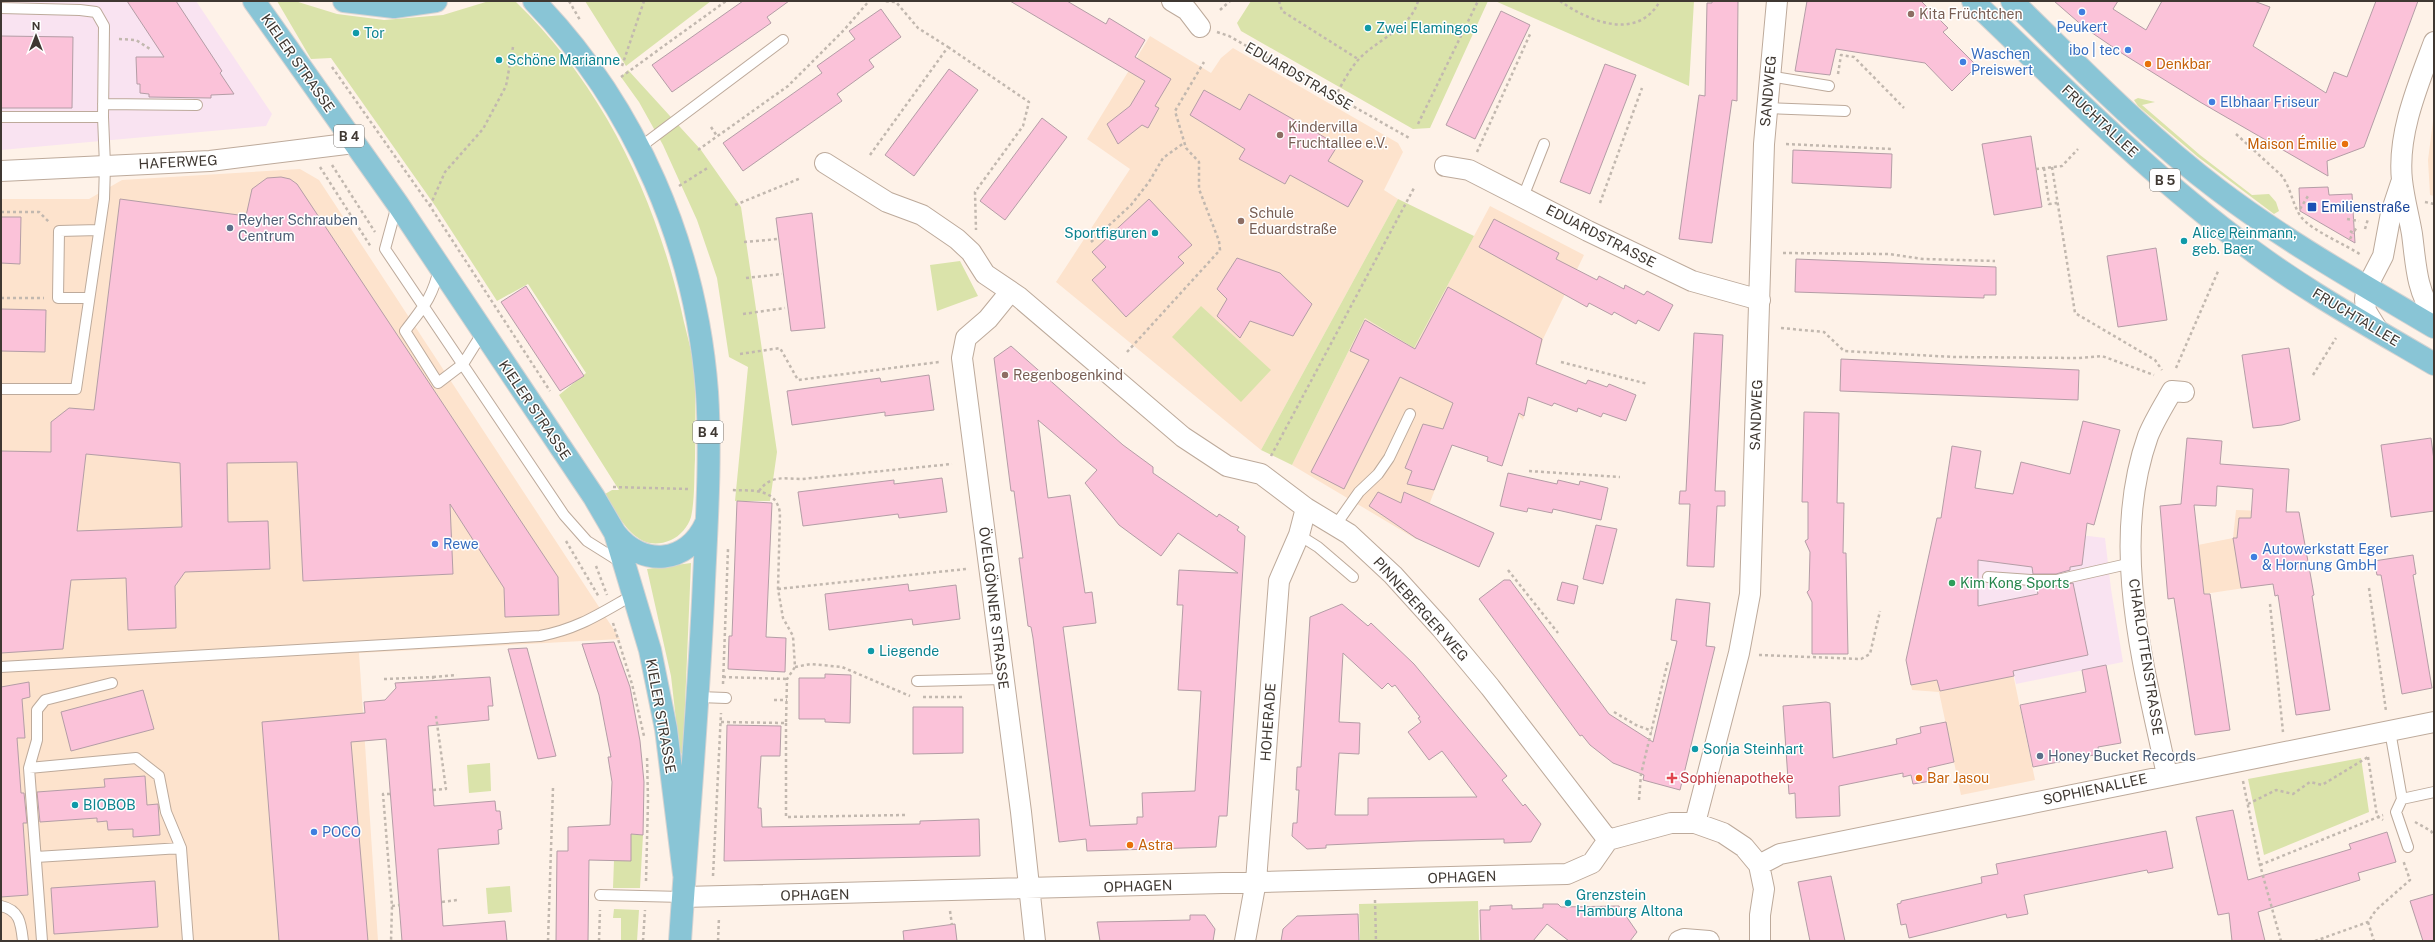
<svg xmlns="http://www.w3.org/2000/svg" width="2435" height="942" font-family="'Public Sans',sans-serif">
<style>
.commercial{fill:#f9e3f1}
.built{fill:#fde3cd}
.green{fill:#dae3aa}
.building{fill:#fbc2d9;stroke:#b49da6;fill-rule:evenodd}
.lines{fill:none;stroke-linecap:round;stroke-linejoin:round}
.service-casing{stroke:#bdaa9b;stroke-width:12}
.minor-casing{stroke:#bdaa9b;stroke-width:22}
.primary-casing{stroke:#d5d3d2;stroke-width:24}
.path{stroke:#c2b8af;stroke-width:2.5;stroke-dasharray:3 3;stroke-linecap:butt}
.service{stroke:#fff;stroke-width:10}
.minor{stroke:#fff;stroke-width:20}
.primary{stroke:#89c5d6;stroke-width:22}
.shop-dot{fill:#3f7fe0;stroke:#fff;stroke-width:1.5}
.education-dot{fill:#8d6e63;stroke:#fff;stroke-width:1.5}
.culture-dot{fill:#0f9aa8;stroke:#fff;stroke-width:1.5}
.food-dot{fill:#e8710a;stroke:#fff;stroke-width:1.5}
.transit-dot{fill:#1a4fb4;stroke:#fff;stroke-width:1.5}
.service-dot{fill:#5c6f8a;stroke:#fff;stroke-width:1.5}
.leisure-dot{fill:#2e9e5b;stroke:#fff;stroke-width:1.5}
.health-dot{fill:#e0444e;stroke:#fff;stroke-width:1.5}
.labels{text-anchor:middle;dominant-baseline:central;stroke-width:3;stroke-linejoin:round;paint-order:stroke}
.shield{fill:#fff;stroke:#797470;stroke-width:1}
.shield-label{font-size:13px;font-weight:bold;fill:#3f3832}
.education-label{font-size:14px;fill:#785e54;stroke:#fff;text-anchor:start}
.shop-label{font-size:14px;fill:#366cbe;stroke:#fff;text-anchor:start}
.culture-label{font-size:14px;fill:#0d838f;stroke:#fff;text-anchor:start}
.street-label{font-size:14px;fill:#3f3832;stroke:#fff}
.food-label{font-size:14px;fill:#c56008;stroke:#fff;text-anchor:start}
.transit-label{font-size:14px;fill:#164399;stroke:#fff;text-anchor:start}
.service-label{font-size:14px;fill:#4e5e75;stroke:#fff;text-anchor:start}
.leisure-label{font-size:14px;fill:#27864d;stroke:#fff;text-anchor:start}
.health-label{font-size:14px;fill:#be3a42;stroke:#fff;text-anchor:start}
</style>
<rect width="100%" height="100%" fill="#fef2e8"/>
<path class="commercial" d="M1,1H196L272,114L266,126L1,150Z
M1937,518L2105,538L2111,589L2123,662L2016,684L2006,640L1906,660Z"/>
<path class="built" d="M1150,36L1211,73L1221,58L1233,48L1398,143L1403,152L1384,190L1398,199L1261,450L1056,282L1130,169L1087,139Z
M2434,113V196L2430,195L2428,160Z
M300,169L319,180L620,639L359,653L378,941H1V199H89L122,180Z
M1490,206L1584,255L1543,339L1523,420L1518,415L1452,445L1416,539L1292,465L1365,318L1414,348Z
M2236,510L2299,512L2311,578L2204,594L2198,545L2233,538Z
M2006,640L2035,780L1961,795L1939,692L1912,690L1906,660Z"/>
<path class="green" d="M277,1H295L337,14L384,20L443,15L489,1H515C602,85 653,192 681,309C684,324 689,340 692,356C697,389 695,425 695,459C694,477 695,499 691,517C688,527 680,536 671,540C636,555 620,518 605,494L612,490H619L559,395L586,373L528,284L497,301L436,207L331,58L311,59Z
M585,1H711L626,66Z
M1251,1H1488L1430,128L1413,129L1241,31L1237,23Z
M1495,1H1694L1689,86Z
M628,70L701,150L741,207L777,452L770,501H735L748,367L729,357L717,278L697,220L663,145L639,102L621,77Z
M2138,98L2155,102L2142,105L2200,155L2252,195L2269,194L2276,202L2279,211L2274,214L2198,157L2138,106L2134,100Z
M1398,199L1474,236L1414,348L1365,318L1292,465L1261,450Z
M960,261L978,296L937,311L930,265Z
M1201,306L1271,370L1241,402L1172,337Z
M691,563L683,752L680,755L671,676L647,569Z
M2361,758L2369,812L2264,855L2248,779Z
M490,763L491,791L469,793L467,765Z
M631,834L643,835L640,888H613L614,860H631Z
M510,886L512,912L488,914L486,888Z
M1478,901L1479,941H1360L1359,904Z
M614,909L639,910L637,941H621V918H613Z"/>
<path class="building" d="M127,1H176L222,71L220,73L234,94L211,95V98L149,97V94L140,93V84H137L136,57H164Z
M743,1H789L767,17L771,23L672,92L652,65Z
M1010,1H1067L1106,24L1109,18L1145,40L1135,57L1171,79L1155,106L1159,108L1148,128L1142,125L1118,144L1107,124L1130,106L1145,81Z
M1712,1H1738L1737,101L1732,100L1712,243L1679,239L1699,95L1705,96L1707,3H1712Z
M1807,1H1921L1948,28L1943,32L1977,66L1952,91L1925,63L1836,49L1830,75L1795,71Z
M2054,1H2118L2113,9L2146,30L2162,1H2254L2270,7L2253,46L2326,93L2334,72L2347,77L2376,1H2418L2364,147L2327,161L2328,176L2200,102L2123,54L2085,28Z
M881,9L901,37L869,60L874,67L837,94L842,101L743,171L723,143L822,73L817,66L855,39L849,31Z
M1501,11L1530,25L1475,139L1446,125Z
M1,36L73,37L72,108H1Z
M1605,64L1636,75L1590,194L1560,182Z
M949,69L978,90L914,176L885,155Z
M1204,90L1240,110L1249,94L1338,145L1328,161L1363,181L1348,207L1290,175L1285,184L1239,159L1245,149L1190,115Z
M1042,118L1067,137L1005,220L980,201Z
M2031,136L2042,207L1994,215L1982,144Z
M1793,150L1892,154L1891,188L1792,183Z
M281,177L290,179L297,184L558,577L559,615L505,617L504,588L450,504L453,574L303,581L297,462L227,463L228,522L268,521L270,569L185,572L175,586L176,628L128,630L126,578L71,580L63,649L1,653V451L51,452V422L69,408L94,410L120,199L246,216L252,189L267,178ZM86,454L180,463L182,527L77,531Z
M2328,187L2329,195L2352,194L2355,243L2300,211L2299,188Z
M1149,199L1192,245L1178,257L1184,263L1126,317L1092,280L1106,267L1092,252Z
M812,213L825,328L791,331L776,218Z
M1,217H21L20,264L1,263Z
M1494,219L1559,253L1556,259L1597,280L1599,276L1624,289L1625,285L1644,295L1647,291L1673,305L1659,331L1638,320L1636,324L1614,312L1612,315L1589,303L1587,307L1479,247Z
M2156,248L2167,320L2118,327L2107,256Z
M1237,258L1280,273L1312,304L1293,336L1250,321L1240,338L1217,316L1227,299L1217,289Z
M1796,259L1996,267V295H1984V298L1795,292Z
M526,286L584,376L560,391L501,302Z
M1448,287L1542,339L1536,364L1586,384L1588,380L1607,387L1609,384L1636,395L1626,421L1603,413L1601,417L1578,408L1577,412L1554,403L1552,406L1528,397L1524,416L1519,413L1502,466L1487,461L1488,457L1452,445L1434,490L1407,484L1412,471L1405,468L1423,424L1443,429L1453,403L1400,377L1344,489L1311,472L1369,360L1350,351L1365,320L1415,349Z
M1,309L46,310L45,352L1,351Z
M1694,333L1723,335L1715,491H1725V506H1717L1714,567L1687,566L1690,504H1679L1680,491H1686Z
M1011,346L1123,445L1153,467V473L1217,517L1219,514L1239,527L1237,530L1245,536L1227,816H1219L1216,847L1087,851L1086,839L1059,842L1033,638L1031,627L1028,626L1019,558H1023L1014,491H1011L994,358ZM1038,420L1097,470L1085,483L1119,525L1161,556L1178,533L1238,573L1179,570L1177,605H1183L1178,690L1201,691L1195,791L1142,793L1143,817H1137V824L1090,826L1063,627L1096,623L1092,592L1085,593L1070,495L1048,498Z
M2289,348L2300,420L2282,425L2253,428L2242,355Z
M1841,359L2079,370L2078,400L1840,391Z
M929,375L934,410L885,416V412L792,425L787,391L880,378L881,382Z
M1804,412L1839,413L1837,503H1844L1843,553H1846L1848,654H1812V602L1807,592L1809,590L1810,552L1805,541L1808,539V502H1802Z
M2083,421L2120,430L2094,525L2087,523L2082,565L2070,567V570L2056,574H2033L2032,567L1978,560V606L2038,594L2036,586H2057L2073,583L2088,655L2013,671L2014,676L1940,691L1937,680L1911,685L1906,660L1937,518H1941L1952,446L1981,451L1975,488L2013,494L2021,462L2070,474Z
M2187,438L2222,441L2220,464L2289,469L2286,512H2299L2311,578L2314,595L2312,596L2330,710L2296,715L2278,595L2275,596L2273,584L2241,588L2233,538H2237L2239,518H2251L2253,489L2217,486L2216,506L2194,505L2204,594H2210L2230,730L2195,735L2174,598L2168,599L2160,506L2181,504Z
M2431,438L2434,460V511L2391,517L2381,445Z
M1508,473L1557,484L1558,480L1579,485L1580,481L1608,488L1601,520L1553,509L1552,513L1528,508L1527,512L1500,506Z
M942,478L947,512L899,518L898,514L803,526L798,492L894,480V484Z
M1378,492L1401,503L1404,492L1494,533L1479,567L1416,538L1369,506Z
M737,501L772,503L766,637L786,638L785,672L728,669L729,636H732Z
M1596,525L1617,529L1603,584L1583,579Z
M2413,555L2416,574L2413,575L2432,688L2402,694L2381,575H2377L2374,561Z
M1504,580H1510L1609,714L1653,742L1677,641L1671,640L1676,599L1710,603L1706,646L1715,647L1680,790L1643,780L1644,775L1613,763L1590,745L1582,735L1580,736L1479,599Z
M1562,582L1578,586L1574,604L1557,600Z
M908,584L909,591L956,585L960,619L913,625L912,619L829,630L825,594Z
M1342,604L1368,626L1371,623L1414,664L1507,776L1502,780L1523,806L1525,804L1541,824L1531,842L1504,843V839L1416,841L1326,845V848L1307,849L1292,836L1293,823H1297L1299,790H1296L1297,767H1301L1310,617ZM1343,653L1382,689L1388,683L1392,687L1395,685L1420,717L1418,718L1421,722L1408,732L1429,760L1442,751L1477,797L1368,798V815H1335L1339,753L1359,754L1360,723L1339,722Z
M614,642L630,687L640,741L644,782L643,835L631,834V861L589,860L588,941H556L557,851H568V827L610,825L612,782L608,757H611L599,695L582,644Z
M527,648L556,756L538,759L508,649Z
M2106,665L2121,743L2098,747L2099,754L2033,767L2020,705L2086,692L2082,670Z
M825,674L851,675L850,723L825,722V719H799V678H825Z
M490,677L493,706H488L489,720L428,726L434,806L495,801L496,811H500L502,829L498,830L499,844L438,849L443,926L505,921L507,941H402L386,739L351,742L368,941H279L262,722L365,713L364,702L385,700L396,688L395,683Z
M29,682L30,697L22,699L25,738H17L21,793H24L27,823H23L28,895L1,897V687Z
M143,690L154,729L71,751L61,712Z
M1826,702L1830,703L1833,758L1897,744L1896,739L1921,733L1920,727L1946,722L1954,762L1928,768L1931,781L1913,784L1911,775L1903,777V773L1839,786L1840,816L1796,818L1795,793L1789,794L1783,706Z
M913,707H963V753L913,754Z
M727,725L781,726L780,756H761L758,808H761L762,827L920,824V821L979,819L980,856L724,861Z
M145,776L147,805L158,804L160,835L133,837V829L108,830L107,821L97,822V818L40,822L37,792L105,787L104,779Z
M2233,810L2248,880L2351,849L2349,844L2387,832L2396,862L2358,873L2360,880L2258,912L2265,941H2232L2229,913L2218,915L2196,817Z
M2166,831L2173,868L2148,873L2147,870L2024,895L2028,914L2007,918L2006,914L1909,938L1906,924L1901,925L1897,904L1901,903V901L1982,883L1981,877L1998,874L1996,864Z
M1831,876L1845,941H1810L1798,882Z
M155,881L158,927L54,934L51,888Z
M2434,894V941H2423L2410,901Z
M1543,904H1558L1561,907L1619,906L1637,932L1630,941H1569L1547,924L1533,941H1481L1480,910H1490V906L1512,905V909L1543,908Z
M1358,914L1359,941H1281L1283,929L1297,916Z
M1190,915H1205L1215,929L1213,941H1100L1097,922L1190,920Z
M955,924L957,941H904L903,931Z"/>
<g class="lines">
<g class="service-casing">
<path id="service" d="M1,8L80,10L96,12L104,26L103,117L105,165L104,199L76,389H1
M1769,76L1829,86
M103,104L197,105
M1767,108L1845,111
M1,117H103
M639,148L783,40
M1523,197L1544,144
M397,205L385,249L564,515L587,541L622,563
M439,269C432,299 423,307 405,331L438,383L463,364L483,332
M89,298H58L59,231L99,230
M1335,526L1359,492L1378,474L1389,458L1410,414
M1299,535L1318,547L1353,577
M1988,577L2031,580H2057L2132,563
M1,667L540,636C578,629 601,613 633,595
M917,681L1004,679
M699,697L726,698
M2390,731L2402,799L2396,812L2408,847
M29,768L136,758L159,776L166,812L181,848L188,941
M2402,799L2434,792
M36,857L181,848
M600,895L683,897
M1,906C20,910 21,924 23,941
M42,941L29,768L37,740V710L45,700L112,683"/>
</g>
<g class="minor-casing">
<path id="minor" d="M1172,1L1187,10L1200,27
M2434,42C2418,85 2397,134 2402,180C2404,199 2409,216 2412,234C2416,264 2416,290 2434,316
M825,163L887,202L922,215L957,239L971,252L985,274L1019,297L1183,437L1227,466L1261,474L1306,508L1349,534L1393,575L1441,628L1490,687L1608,840
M1445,166L1469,170L1588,231L1692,281L1760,300
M1,171L210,161L354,143
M1010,292L988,319L966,338L962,358L1021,812L1035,941
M2379,332L2366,311L2365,299L2367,287L2383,256L2391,213L2401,183
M2167,775C2144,666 2109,546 2148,436C2154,421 2164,405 2172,391L2184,392
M1695,823L1739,653L1750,594L1764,144L1777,1
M1759,865L1780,854L2434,722
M683,897L1567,874L1592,863L1608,840L1671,823H1695L1723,833L1744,847L1759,865L1764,889L1760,915V941
M1245,941L1256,881L1279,581L1299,535L1306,508
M1679,941L1684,939L1709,941"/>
</g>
<g class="primary-casing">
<path id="primary" d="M254,1L397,203L594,497L615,533L650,650L666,729L684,874
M344,1L394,7L436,1
M534,1C636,106 696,246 707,392C711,454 707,518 704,580C699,701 688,821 680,941
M1973,1C2057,81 2140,165 2233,236C2295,285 2366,324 2434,364
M2012,1C2078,65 2143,133 2217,189C2285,241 2360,283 2434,327
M615,533C642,568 688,564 706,523"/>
</g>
<path class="path" d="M569,1L580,20
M1279,1L1282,11L1358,59
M1560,1C1588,21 1637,42 1660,1
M1220,10L1230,1
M1217,32L1229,36L1411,139
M119,39L136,40L150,49
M948,47L1029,102L1023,126L975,192L976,230
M622,66L644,1
M332,67L430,206L550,391
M1838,74L1841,55L1854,57L1904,108
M621,77L726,1
M1335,97C1342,84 1350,68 1360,58C1378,39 1411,28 1418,1
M1418,124L1478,1
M711,127L717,136
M2236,134L2281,175C2291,187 2292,204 2301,217C2312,231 2345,244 2361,255
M1786,144L1891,149
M698,150L788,86L844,30L869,1
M1477,152L1531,32
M870,155L948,47L918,28L896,2L883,1
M332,165L375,232
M320,167L371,247
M2052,167L2075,313L2155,360L2162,370
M2044,168L2049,204L2057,203
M2036,169L2062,166L2078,149
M679,186L709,167
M2425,202L2434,204
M1600,203L1642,88
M735,205L801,178
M430,206L445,172L483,129L506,86L513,47
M2300,209L2308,196
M1,212H39L49,222
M2347,219L2359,221
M2365,229L2368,219
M2350,231L2353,233L2357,227
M2350,239L2353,233
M744,242L778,239
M1091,242L1131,205L1149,182L1163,158L1184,143
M1783,253L1889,254L1923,259L1995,261
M746,278L782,274
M1,298H44
M743,314L785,308
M1781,328L1824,332L1844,351L1954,357L2078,358L2102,356L2154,375
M1127,352L1220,250L1219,241L1199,189V162L1186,148L1175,111L1204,62
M740,354L780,348L798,380L939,362
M1561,362L1648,384
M2176,368L2219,269
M2313,375L2336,338
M1271,456L1414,188
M1529,471L1620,477
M613,487L688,489
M759,491C771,474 785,479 802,479L952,464
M566,541L599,597
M596,566L607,595
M1508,570L1558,633
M2369,588L2386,711
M778,589L966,569
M2270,604L2283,732
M613,623L632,684L644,736
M1759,655L1861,659L1870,654L1880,611
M795,667L811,664L842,667L910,696
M433,677L457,675
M723,677L787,679
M384,679L433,677L434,681
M723,684L728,549
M923,697H964
M774,700H787
M1614,712L1636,725L1652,731
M721,722L786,723L787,679L795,667L793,636L783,618L778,589L780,513C776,487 751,491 730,490
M786,723V817L905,815
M2368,757L2377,816L2383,820
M2243,781L2260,865L2281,941
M433,790L446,789L436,716
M390,794H383L392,906L391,941
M1639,800L1641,774L1668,661
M2248,804L2276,790L2293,794L2310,782L2322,785L2368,757
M2415,822L2431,831L2434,836
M2260,865L2383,815
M713,876L721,713
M646,881L648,801L647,756
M1375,900L1376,941
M442,902L457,900
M392,906L400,905
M950,911L952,925
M2368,922L2374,941
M548,941L553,788
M599,941L600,910
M643,941L645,910
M718,941L719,917
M2315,941L2368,922L2376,910L2410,880L2403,860"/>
<use href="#service" class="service"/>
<use href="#minor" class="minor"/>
<use href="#primary" class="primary"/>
</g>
<g class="shop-dot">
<circle cx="2082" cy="12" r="4"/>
<circle cx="2128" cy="50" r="4"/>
<circle cx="1963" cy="62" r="4"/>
<circle cx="2212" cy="102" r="4"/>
<circle cx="435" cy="544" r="4"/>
<circle cx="2254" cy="557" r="4"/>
<circle cx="314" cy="832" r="4"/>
</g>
<g class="education-dot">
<circle cx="1911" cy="14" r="4"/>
<circle cx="1280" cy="135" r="4"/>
<circle cx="1241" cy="221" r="4"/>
<circle cx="1005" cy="375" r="4"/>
</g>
<g class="culture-dot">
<circle cx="1368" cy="28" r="4"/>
<circle cx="356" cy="33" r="4"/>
<circle cx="499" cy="60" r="4"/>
<circle cx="1155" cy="233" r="4"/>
<circle cx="2184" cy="241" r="4"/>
<circle cx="871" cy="651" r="4"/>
<circle cx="1695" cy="749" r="4"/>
<circle cx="75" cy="805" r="4"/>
<circle cx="1568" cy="903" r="4"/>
</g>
<g class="food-dot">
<circle cx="2148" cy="64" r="4"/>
<circle cx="2345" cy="144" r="4"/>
<circle cx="1919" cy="778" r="4"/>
<circle cx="1130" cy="845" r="4"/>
</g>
<rect class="transit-dot" x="2307" y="202" width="10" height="10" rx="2"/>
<g class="service-dot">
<circle cx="230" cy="228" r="4"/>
<circle cx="2040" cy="756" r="4"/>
</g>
<circle class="leisure-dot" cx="1952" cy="583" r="4"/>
<path class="health-dot" d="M1670 772h4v4h4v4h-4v4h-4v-4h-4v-4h4z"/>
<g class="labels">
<g class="shield">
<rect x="334" y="125" width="30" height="22" rx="3"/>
<rect x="2150" y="169" width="30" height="22" rx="3"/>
<rect x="693" y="421" width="30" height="22" rx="3"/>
</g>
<g class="shield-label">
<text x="349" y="136">B 4</text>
<text x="2165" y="180">B 5</text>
<text x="708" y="432">B 4</text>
</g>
<g class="education-label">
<text x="1919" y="14">Kita Früchtchen</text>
<text x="1288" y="127">Kindervilla<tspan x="1288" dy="16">Fruchtallee e.V.</tspan></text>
<text x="1249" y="213">Schule<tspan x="1249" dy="16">Eduardstraße</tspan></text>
<text x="1013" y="375">Regenbogenkind</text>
</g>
<g class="shop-label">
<text x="2082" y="27" text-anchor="middle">Peukert</text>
<text x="2120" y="50" text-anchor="end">ibo | tec</text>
<text x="1971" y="54">Waschen<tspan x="1971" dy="16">Preiswert</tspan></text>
<text x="2220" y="102">Elbhaar Friseur</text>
<text x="443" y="544">Rewe</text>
<text x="2262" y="549">Autowerkstatt Eger<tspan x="2262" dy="16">&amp; Hornung GmbH</tspan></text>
<text x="322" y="832">POCO</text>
</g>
<g class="culture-label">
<text x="1376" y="28">Zwei Flamingos</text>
<text x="364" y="33">Tor</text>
<text x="507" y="60">Schöne Marianne</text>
<text x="1147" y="233" text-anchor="end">Sportfiguren</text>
<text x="2192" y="233">Alice Reinmann,<tspan x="2192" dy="16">geb. Baer</tspan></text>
<text x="879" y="651">Liegende</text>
<text x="1703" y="749">Sonja Steinhart</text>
<text x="83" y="805">BIOBOB</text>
<text x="1576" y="895">Grenzstein<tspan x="1576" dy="16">Hamburg Altona</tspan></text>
</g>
<g class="street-label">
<text transform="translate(298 63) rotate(55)">KIELER STRASSE</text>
<text transform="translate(1299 76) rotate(30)">EDUARDSTRASSE</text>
<text transform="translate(1768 91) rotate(-85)">SANDWEG</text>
<text transform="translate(2100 121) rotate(43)">FRUCHTALLEE</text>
<text transform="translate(178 162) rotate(-3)">HAFERWEG</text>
<text transform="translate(1601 236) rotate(27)">EDUARDSTRASSE</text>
<text transform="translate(2356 317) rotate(31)">FRUCHTALLEE</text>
<text transform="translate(535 410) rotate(56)">KIELER STRASSE</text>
<text transform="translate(1756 415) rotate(-88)">SANDWEG</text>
<text transform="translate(994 608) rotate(83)">ÖVELGÖNNER STRASSE</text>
<text transform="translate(1421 609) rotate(48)">PINNEBERGER WEG</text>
<text transform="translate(2146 657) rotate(81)">CHARLOTTENSTRASSE</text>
<text transform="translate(661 716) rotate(80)">KIELER STRASSE</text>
<text transform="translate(1268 722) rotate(-86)">HOHERADE</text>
<text transform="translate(2095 789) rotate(-12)">SOPHIENALLEE</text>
<text transform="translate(1462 877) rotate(-2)">OPHAGEN</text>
<text transform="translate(1138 886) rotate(-2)">OPHAGEN</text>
<text transform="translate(815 895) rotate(-1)">OPHAGEN</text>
</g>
<g class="food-label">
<text x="2156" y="64">Denkbar</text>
<text x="2337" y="144" text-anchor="end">Maison Émilie</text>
<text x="1927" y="778">Bar Jasou</text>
<text x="1138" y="845">Astra</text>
</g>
<g class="transit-label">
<text x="2321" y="207">Emilienstraße</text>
</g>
<g class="service-label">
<text x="238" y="220">Reyher Schrauben<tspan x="238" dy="16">Centrum</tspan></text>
<text x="2048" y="756">Honey Bucket Records</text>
</g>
<g class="leisure-label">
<text x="1960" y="583">Kim Kong Sports</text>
</g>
<g class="health-label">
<text x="1680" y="778">Sophienapotheke</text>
</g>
</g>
<rect width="2435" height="942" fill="none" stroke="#3f3832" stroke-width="4"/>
<g transform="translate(36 36)" stroke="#ffffff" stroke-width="3" paint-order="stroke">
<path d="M0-3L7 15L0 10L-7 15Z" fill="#3f3832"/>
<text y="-6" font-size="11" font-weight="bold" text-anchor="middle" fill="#3f3832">N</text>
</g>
</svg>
